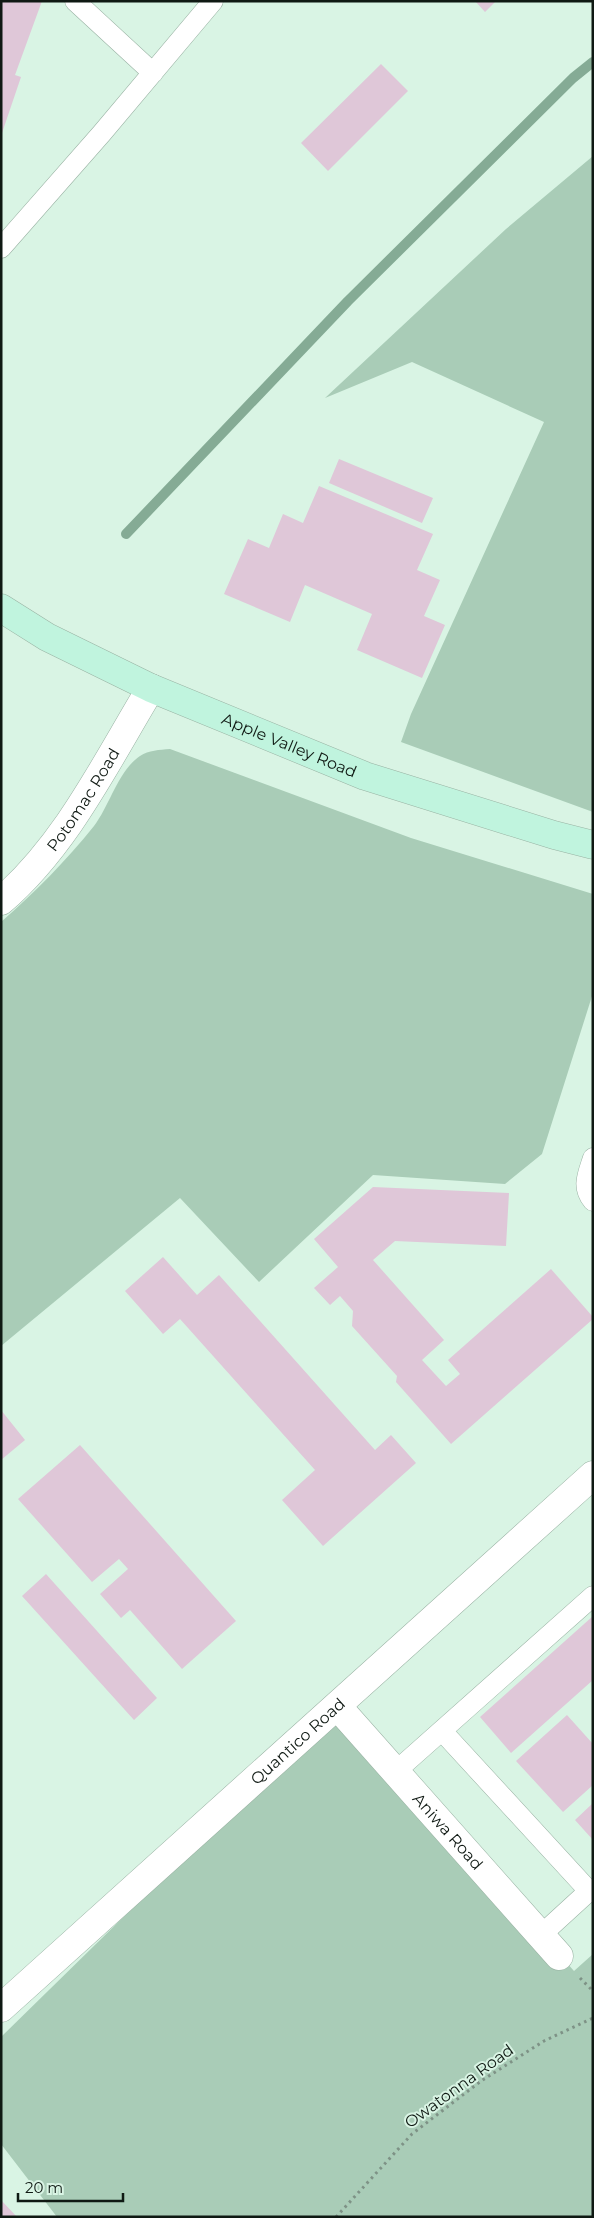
<svg xmlns="http://www.w3.org/2000/svg" width="594" height="2218" font-family="Montserrat,sans-serif">
<style>
.green{fill:#a9ccb7}
.lines{fill:none;stroke-linecap:round;stroke-linejoin:round}
.stream{stroke:#85ab95;stroke-width:10}
.building{fill:#dfc7d8}
.lane-casing{stroke:#99b2a3;stroke-width:21}
.street-casing{stroke:#99b2a3;stroke-width:29}
.secondary-casing{stroke:#99b2a3;stroke-width:29}
.path{stroke:#7e9286;stroke-width:3;stroke-dasharray:2.5 4;stroke-linecap:butt}
.lane{stroke:#fff;stroke-width:20}
.street{stroke:#fff;stroke-width:28}
.secondary{stroke:#c0f4de;stroke-width:28}
.labels{text-anchor:middle;dominant-baseline:central;stroke-width:4;stroke-linejoin:round;paint-order:stroke}
.street-label{font-size:16px;fill:#0f1913;stroke:#d9f4e4}
</style>
<rect width="100%" height="100%" fill="#d9f4e4"/>
<path class="green" d="M593,156V812L401,742L411,714L544,422L412,362L325,398L506,229Z
M170,749L411,838L593,894V993L542,1154L505,1184L373,1175L259,1282L180,1198L1,1346V922C35,892 66,861 94,826C110,805 118,771 140,756C149,750 159,750 170,749Z
M338,1707L574,1971L593,1954V2217H57L1,2144V2037Z"/>
<g class="lines">
<path class="stream" d="M126,534L348,301L573,78L593,62"/>
</g>
<path class="building" d="M1,1H42L15,75L21,77L2,133Z
M475,1H496L485,12Z
M381,64L408,91L328,171L301,143Z
M339,459L433,498L422,523L329,483Z
M319,486L433,534L417,570L440,580L424,616L445,625L422,678L357,650L372,614L305,585L290,622L224,594L248,539L269,548L283,514L303,523Z
M373,1187L509,1193L506,1246L395,1241L373,1260L444,1340L422,1360L446,1386L460,1374L448,1360L551,1269L593,1317V1319L451,1444L396,1382L397,1376L352,1326L353,1311L340,1296L330,1305L314,1288L338,1267L314,1239Z
M163,1257L197,1295L219,1275L375,1450L391,1435L416,1463L323,1546L282,1500L315,1470L180,1319L163,1334L125,1291Z
M1,1410L25,1440L1,1460Z
M80,1445L236,1621L182,1669L130,1610L121,1618L100,1594L128,1569L119,1559L92,1582L18,1499Z
M46,1574L157,1698L134,1720L22,1596Z
M593,1616V1680L511,1753L480,1717Z
M567,1715L593,1744V1785L563,1812L516,1761Z
M593,1803V1840L575,1820Z
M1,2200L17,2217H1Z"/>
<g class="lines">
<g class="lane-casing">
<path id="lane" d="M75,1L153,73
M1,248L102,133L213,1
M593,1158C588,1174 581,1187 593,1201
M442,1731L589,1891L541,1935
M395,1772L593,1596"/>
</g>
<g class="street-casing">
<g id="street">
<path id="s1" d="M1,901C67,844 106,762 151,688"/>
<path id="s2" d="M338,1707L559,1956"/>
<path id="s3" d="M1,2008L593,1475"/>
</g>
</g>
<g class="secondary-casing">
<g id="secondary">
<path id="s4" d="M1,608L47,637L151,688L365,776L554,835L593,845"/>
</g>
</g>
<path class="path" d="M580,1978L593,1991
M336,2217L412,2134L481,2081L544,2041L593,2018"/>
<use href="#lane" class="lane"/>
<use href="#street" class="street"/>
<use href="#secondary" class="secondary"/>
</g>
<g class="labels">
<g class="street-label">
<text stroke="none"><textPath href="#s4" startOffset="320">Apple Valley Road</textPath></text>
<text stroke="none"><textPath href="#s1" startOffset="131">Potomac Road</textPath></text>
<text stroke="none"><textPath href="#s3" startOffset="399">Quantico Road</textPath></text>
<text stroke="none"><textPath href="#s2" startOffset="166">Aniwa Road</textPath></text>
<text transform="translate(459 2086) rotate(-36)">Owatonna Road</text>
</g>
</g>
<rect width="594" height="2218" fill="none" stroke="#0f1913" stroke-width="5"/>
<path d="M18 2193v8h105v-8" fill="none" stroke="#0f1913" stroke-width="2.5"/>
<text x="25" y="2193" font-size="15" fill="#0f1913" stroke="#d9f4e4" stroke-width="4" paint-order="stroke">20 m</text>
</svg>
